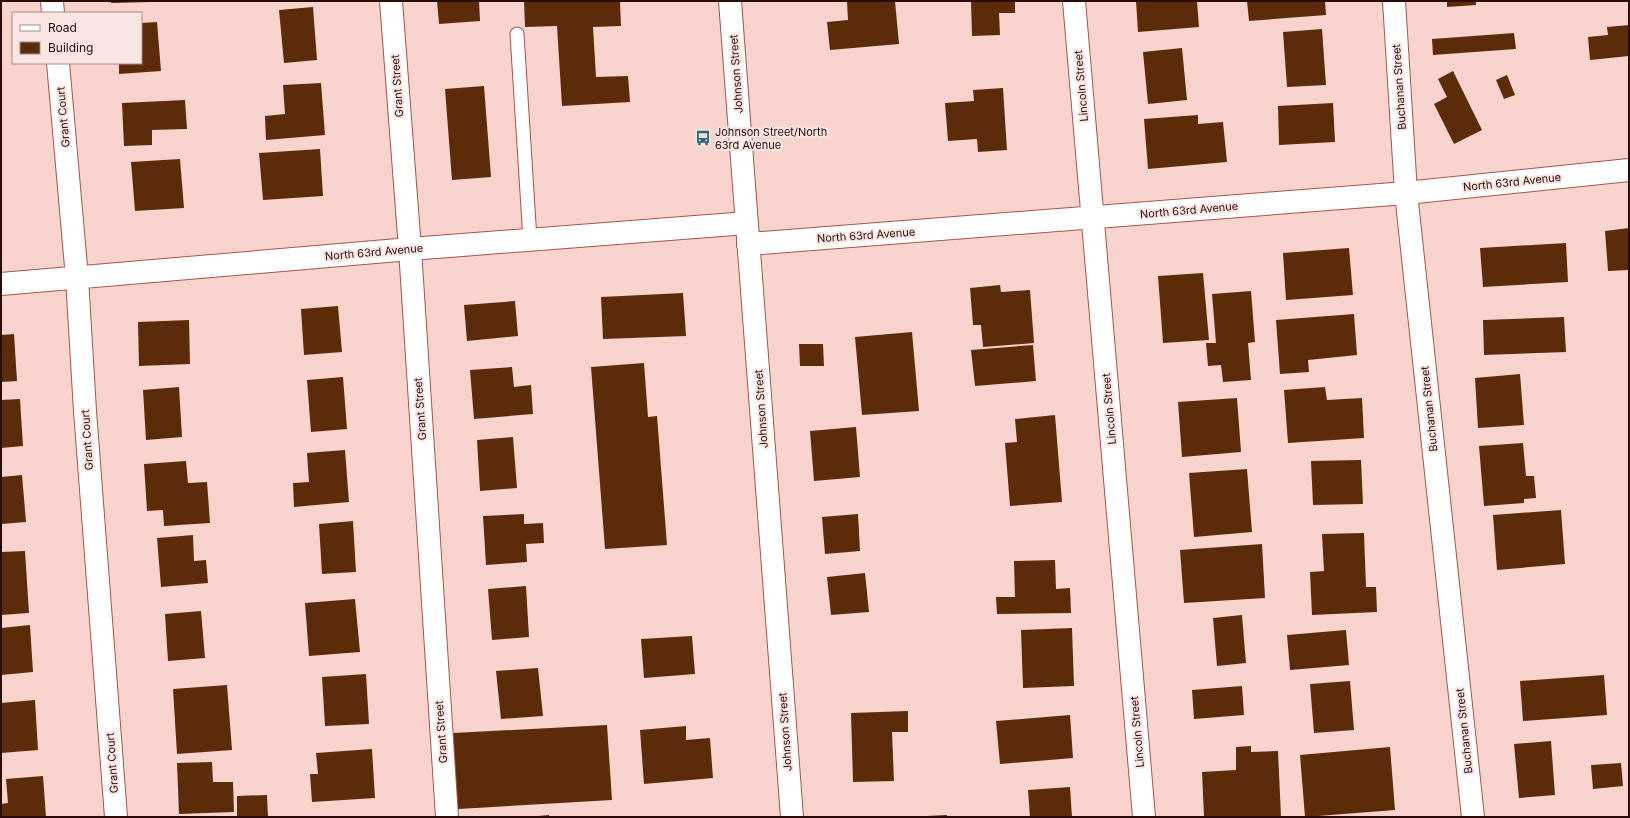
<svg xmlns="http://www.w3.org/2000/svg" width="1630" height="818" font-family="Inter,sans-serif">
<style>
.building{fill:#5c2b0a}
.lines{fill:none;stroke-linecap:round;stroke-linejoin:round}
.service-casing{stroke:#a4564a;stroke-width:15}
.minor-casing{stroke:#a4564a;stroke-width:24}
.tertiary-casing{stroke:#a4564a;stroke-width:24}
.service{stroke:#fff;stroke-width:13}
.minor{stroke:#fff;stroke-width:22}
.tertiary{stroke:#fff;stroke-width:22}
.labels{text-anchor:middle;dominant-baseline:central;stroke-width:4;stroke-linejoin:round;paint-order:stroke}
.street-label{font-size:11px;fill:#2a0b07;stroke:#f9e6e3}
.poi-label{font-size:11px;fill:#2a0b07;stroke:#f9e6e3;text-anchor:start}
</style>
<rect width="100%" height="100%" fill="#f9d4ce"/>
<path class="building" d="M111,1H151V2L111,3Z
M437,1H479L480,21L439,24Z
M524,1H620L621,26L593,27L596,77L628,76L630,102L562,106L557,26L525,27Z
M847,1H895L899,44L830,50L827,22L848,20Z
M971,1H1015V13H999L1000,35L972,36Z
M1136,1H1197L1199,27L1138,32Z
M1247,1H1325L1326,15L1249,21Z
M1447,1H1476V5L1447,7Z
M313,7L317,60L284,63L279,10Z
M157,22L161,71L119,74V63H141V23Z
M1629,25V56L1590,60L1588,37L1608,35L1607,27Z
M1322,29L1326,85L1287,87L1283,32Z
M1514,33L1516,49L1433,55L1432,39Z
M1182,48L1187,100L1148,104L1143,52Z
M1453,71L1482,130L1454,144L1434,104L1447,97L1438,79Z
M1507,75L1515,95L1504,99L1496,80Z
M321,83L325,135L266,140L265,116L285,114L283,85Z
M484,86L491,177L452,180L445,89Z
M1003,88L1007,150L978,152L977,139L948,141L945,103L974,101L973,90Z
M185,100L187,129L152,130V145L124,146L122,103Z
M1333,103L1335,142L1279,145L1278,106Z
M1198,115V124L1223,122L1227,162L1148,169L1144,119Z
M320,149L323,196L263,200L259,153Z
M180,159L184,208L135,211L131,162Z
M1629,228V270L1608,271L1605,231Z
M1566,243L1568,282L1483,287L1480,248Z
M1349,248L1353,295L1286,300L1283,253Z
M1203,273L1209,340L1163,343L1158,276Z
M1000,285L1001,292L1030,290L1034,343L983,347L981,325H973L970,288Z
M1251,291L1255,342L1248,343L1251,380L1223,382L1221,365L1208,366L1206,343H1216L1212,294Z
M683,293L686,336L603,339L601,297Z
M515,301L518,336L467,341L464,305Z
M338,306L342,352L304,355L301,309Z
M1354,314L1357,355L1308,360L1309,372L1280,374L1276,320Z
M1564,317L1566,352L1484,355L1483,320Z
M189,320L190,364L139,366L138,322Z
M912,332L919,411L862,415L855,337Z
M14,334L17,381L1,382V335Z
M799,344H823L824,366H800Z
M1033,345L1036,381L975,386L971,350Z
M644,363L648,417L657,416L667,545L605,549L591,367Z
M512,367L514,387L531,385L533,414L474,419L470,370Z
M1520,374L1524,425L1478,428L1475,378Z
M343,377L347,429L311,432L307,380Z
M179,387L182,437L146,440L143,390Z
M1325,387L1327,400L1362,398L1364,438L1288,443L1284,390Z
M1237,398L1241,452L1182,457L1178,402Z
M20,399L23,446L1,448V400Z
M1055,415L1062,502L1010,506L1005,443L1017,442L1015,419Z
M856,427L860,477L814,481L810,431Z
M513,437L517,488L480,491L477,440Z
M1523,443L1526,476H1534L1536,498L1524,499V503L1484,506L1479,446Z
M345,450L349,502L294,507L293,483L309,482L307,453Z
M1361,460L1363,504L1313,505L1311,461Z
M186,461L188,483L207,482L210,523L164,526L163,510L147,511L144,464Z
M1247,469L1252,532L1194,537L1189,473Z
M22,475L26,522L1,524V477Z
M1561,510L1565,564L1497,570L1493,515Z
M524,514V524L543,523L544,543L526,544L527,562L486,565L483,516Z
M858,514L860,551L825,554L822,517Z
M353,521L356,572L322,574L319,524Z
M1364,533L1366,587H1376L1377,612L1312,615L1310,572L1324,571L1322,534Z
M193,535L194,561L206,560L208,583L161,587L157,538Z
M1262,544L1265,598L1184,603L1180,550Z
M25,551L29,613L1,615V552Z
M1055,560L1056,589L1070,588L1071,613L997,614L996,597H1015L1014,561Z
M865,573L869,612L831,615L827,577Z
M526,586L529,637L492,640L488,589Z
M355,599L360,652L309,656L305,603Z
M201,611L205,658L168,661L165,614Z
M1242,615L1246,663L1217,666L1213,618Z
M30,625L33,672L1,675V628Z
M1072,628L1074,686L1023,688L1021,630Z
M1346,630L1349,665L1290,670L1287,635Z
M692,636L695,674L644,678L641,639Z
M538,668L543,716L501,719L496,671Z
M366,674L369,724L325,726L322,677Z
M1604,675L1607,715L1523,721L1520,681Z
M1350,681L1354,730L1314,733L1310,684Z
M227,685L232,750L177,754L173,689Z
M1242,686L1244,715L1194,719L1192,690Z
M35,700L38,750L1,753V703Z
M908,711V732H892L894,781L853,782L851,713Z
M1070,715L1073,758L1000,764L996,721Z
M607,725L612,800L458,809L453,733Z
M686,726V740L710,738L713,778L644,784L640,730Z
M1551,741L1555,795L1519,798L1514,744Z
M1251,746V752L1278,751L1281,817H1204L1202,772L1236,770V747Z
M1390,747L1395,810L1305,817L1300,755Z
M372,749L375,798L312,802L310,774H318L316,753Z
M212,762L213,782H233L234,812L179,814L177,763Z
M1621,763L1623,786L1593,789L1591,765Z
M43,776L46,817H1V804L8,803L6,779Z
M1070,787L1072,817H1030L1028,790Z
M267,795L268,817H237V796Z
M549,815V817H538V816Z
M947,815V817H926V816Z"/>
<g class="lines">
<g class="service-casing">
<path id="service" d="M517,34L530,240"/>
</g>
<g class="minor-casing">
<path id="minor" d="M52,1L53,13
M391,1L410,249L447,817
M1074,1L1144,817
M1394,1L1406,193L1473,817
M58,63L77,278L85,411L116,817
M748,244L1406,193L1629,170
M1,284L410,249L747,223"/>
</g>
<g class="tertiary-casing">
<path id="tertiary" d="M730,1L792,817"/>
</g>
<use href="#service" class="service"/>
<use href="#minor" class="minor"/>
<use href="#tertiary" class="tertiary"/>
</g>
<defs>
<g id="bus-bare" transform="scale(1.2)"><path d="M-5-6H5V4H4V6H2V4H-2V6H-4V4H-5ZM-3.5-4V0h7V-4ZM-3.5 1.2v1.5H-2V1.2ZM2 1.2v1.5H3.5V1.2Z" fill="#216a76" stroke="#f9e6e3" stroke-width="2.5" paint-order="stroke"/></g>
</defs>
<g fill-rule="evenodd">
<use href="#bus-bare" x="703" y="138"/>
</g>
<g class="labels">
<g class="street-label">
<text transform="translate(736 74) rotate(-94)">Johnson Street</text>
<text transform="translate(397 86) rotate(-94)">Grant Street</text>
<text transform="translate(1081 86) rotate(-95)">Lincoln Street</text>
<text transform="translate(1399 87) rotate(-94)">Buchanan Street</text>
<text transform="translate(63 117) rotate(-95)">Grant Court</text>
<text transform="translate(1512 182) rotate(-6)">North 63rd Avenue</text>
<text transform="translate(1189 210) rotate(-5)">North 63rd Avenue</text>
<text transform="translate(866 235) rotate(-4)">North 63rd Avenue</text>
<text transform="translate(374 252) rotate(-5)">North 63rd Avenue</text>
<text transform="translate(420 409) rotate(-94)">Grant Street</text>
<text transform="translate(761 409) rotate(-94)">Johnson Street</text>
<text transform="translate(1109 409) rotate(-95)">Lincoln Street</text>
<text transform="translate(1429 409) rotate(-96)">Buchanan Street</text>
<text transform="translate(87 440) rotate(-94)">Grant Court</text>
<text transform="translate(1464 731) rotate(-96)">Buchanan Street</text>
<text transform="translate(441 732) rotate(-94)">Grant Street</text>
<text transform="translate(785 732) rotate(-94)">Johnson Street</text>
<text transform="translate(1137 732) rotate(-95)">Lincoln Street</text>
<text transform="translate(112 763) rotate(-94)">Grant Court</text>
</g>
<g class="poi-label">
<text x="715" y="132">Johnson Street/North<tspan x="715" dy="13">63rd Avenue</tspan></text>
</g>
</g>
<rect width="1630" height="818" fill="none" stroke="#2a0b07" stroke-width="4"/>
<rect x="12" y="12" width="130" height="52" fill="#f9e6e3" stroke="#a68e8b"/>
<rect x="20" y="25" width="20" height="6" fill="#ffffff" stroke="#a68e8b"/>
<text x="48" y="32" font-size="12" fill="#2a0b07">Road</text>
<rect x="20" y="42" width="20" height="12" fill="#5c2b0a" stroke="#a68e8b"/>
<text x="48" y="52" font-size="12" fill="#2a0b07">Building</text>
</svg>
